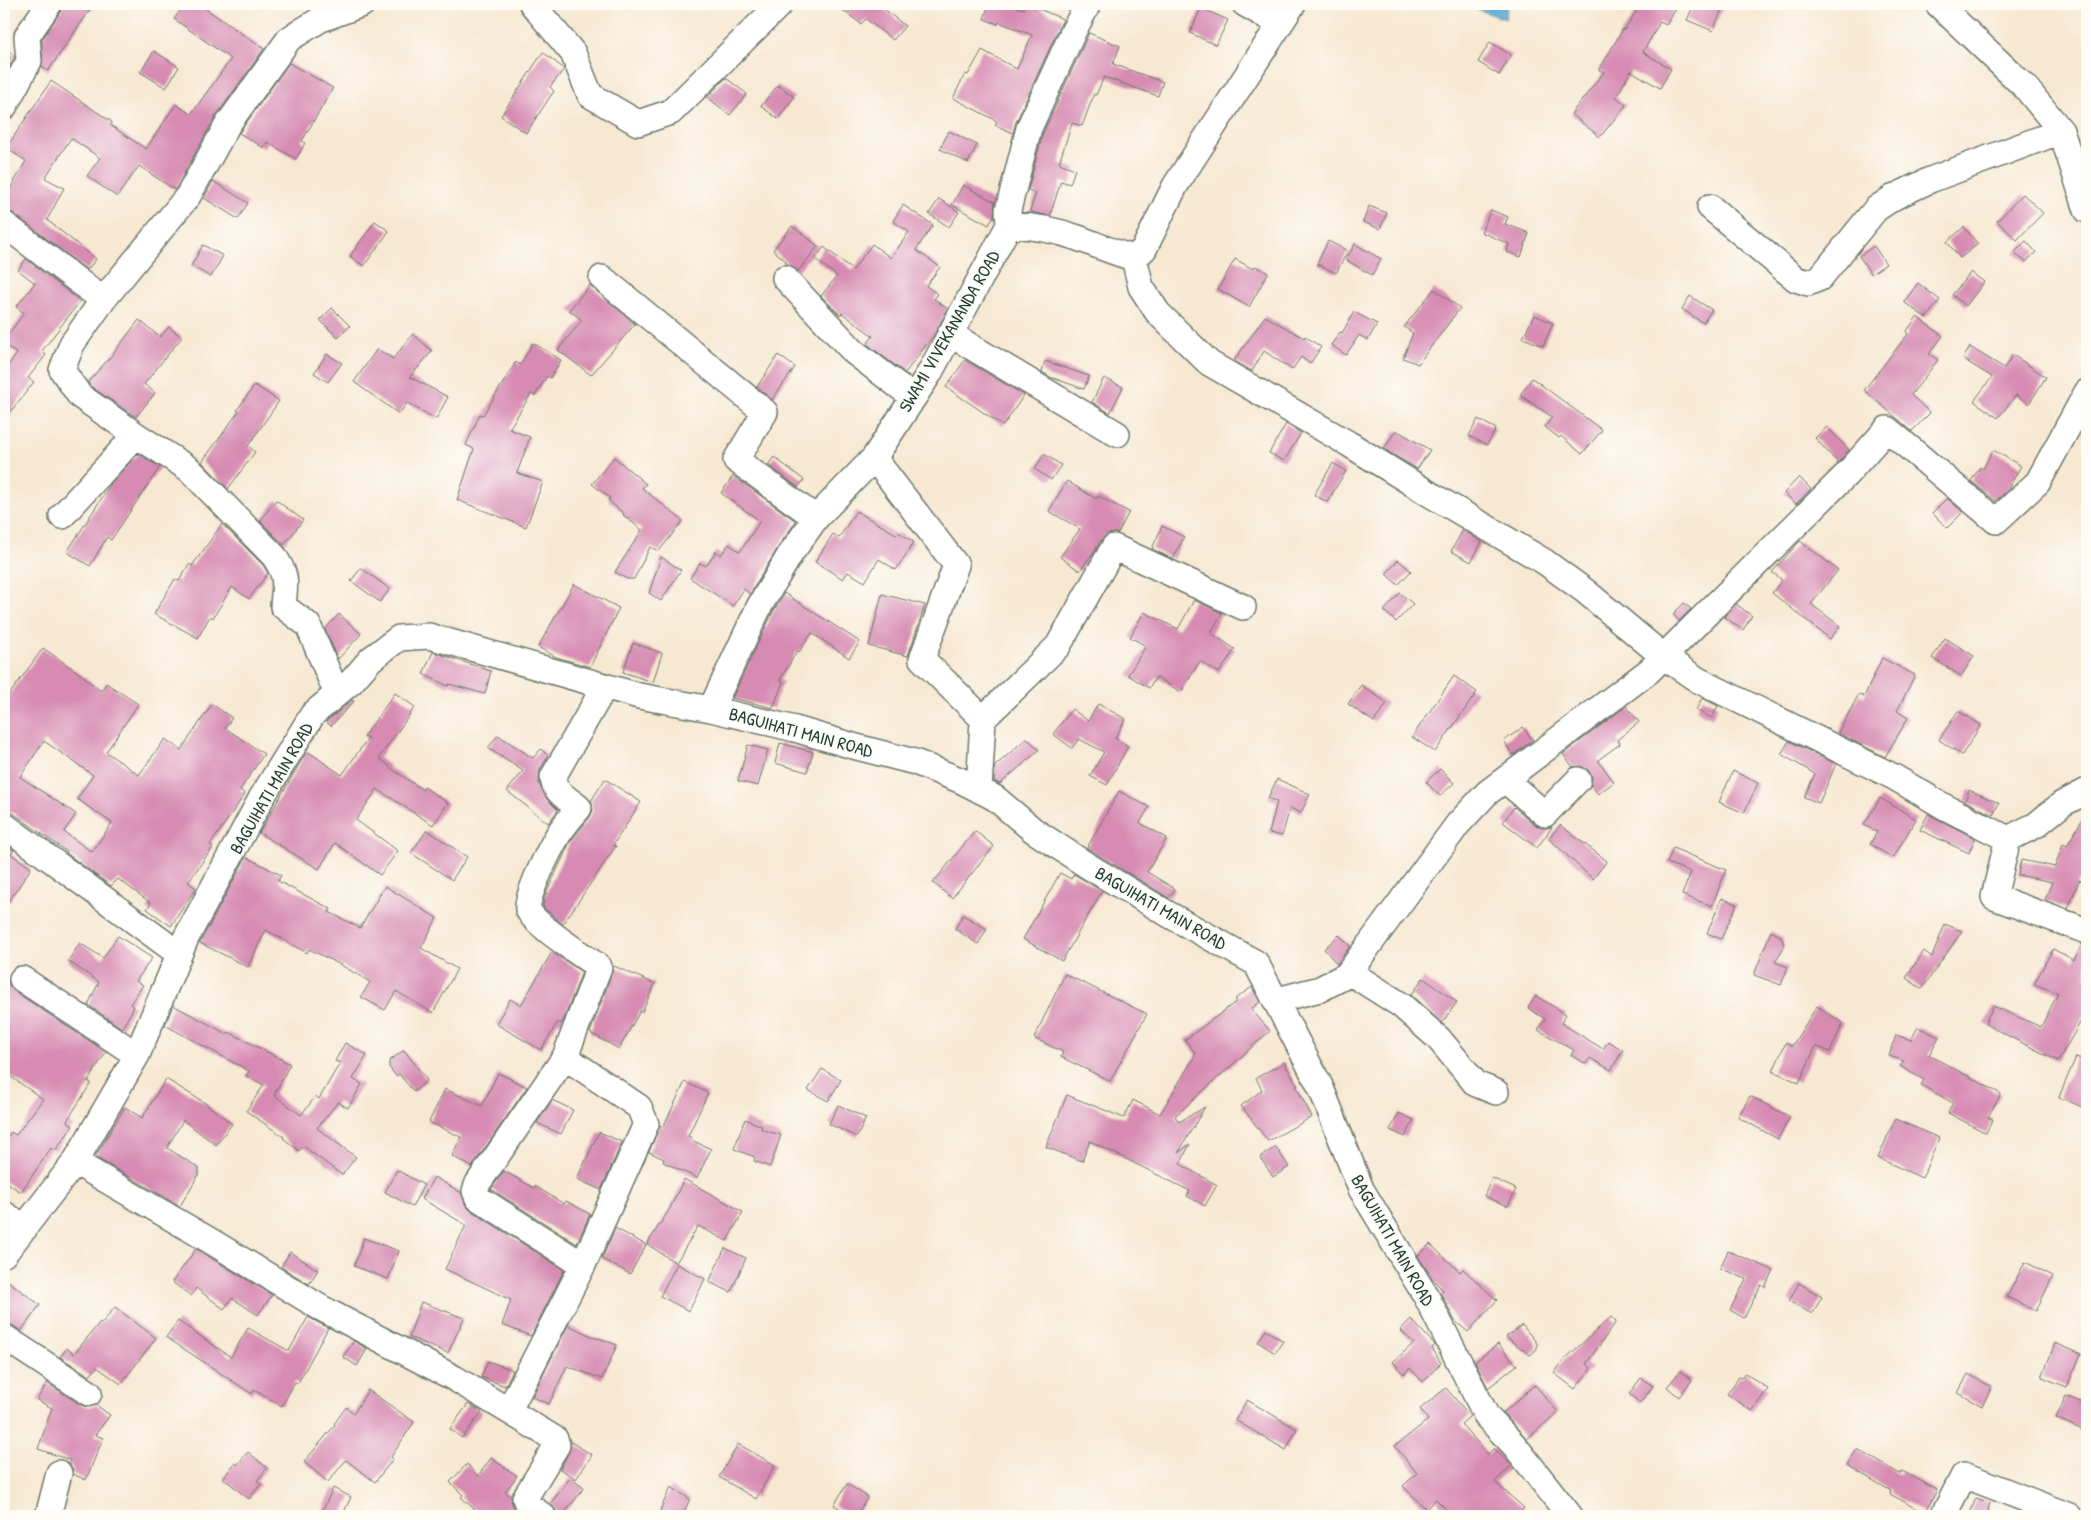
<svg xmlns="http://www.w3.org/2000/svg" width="2091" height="1520" font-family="'Patrick Hand',sans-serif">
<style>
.water{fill:#57a7d1;stroke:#3b7282}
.building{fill:#d78bb2;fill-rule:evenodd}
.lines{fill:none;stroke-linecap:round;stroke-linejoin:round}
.minor-casing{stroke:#6b796b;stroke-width:28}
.minor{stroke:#fff;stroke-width:25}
.labels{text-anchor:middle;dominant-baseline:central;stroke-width:4;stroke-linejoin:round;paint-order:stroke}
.street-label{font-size:18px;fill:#1f3d34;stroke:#fdfcf7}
</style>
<rect width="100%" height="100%" fill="#fdfcf7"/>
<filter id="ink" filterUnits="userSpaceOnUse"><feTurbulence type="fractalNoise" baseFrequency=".02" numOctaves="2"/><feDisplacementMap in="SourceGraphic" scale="10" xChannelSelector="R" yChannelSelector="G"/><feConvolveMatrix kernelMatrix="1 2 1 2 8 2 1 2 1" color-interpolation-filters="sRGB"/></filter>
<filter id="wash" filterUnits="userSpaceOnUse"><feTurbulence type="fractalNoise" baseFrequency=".0096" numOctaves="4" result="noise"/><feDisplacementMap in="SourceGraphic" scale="20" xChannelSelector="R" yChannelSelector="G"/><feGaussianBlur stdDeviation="1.12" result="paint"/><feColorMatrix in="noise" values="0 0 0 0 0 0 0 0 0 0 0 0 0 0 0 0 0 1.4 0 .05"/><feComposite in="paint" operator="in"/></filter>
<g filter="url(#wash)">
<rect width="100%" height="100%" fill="#f7e8d2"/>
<path class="water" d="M1461,4H1508L1505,19Z"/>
<g id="blocks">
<path class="building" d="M65,4H94L48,71L42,67V40Z
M185,4H199L264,49L215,117L175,190L139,166L117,197L87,176L100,158L71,138L45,178L64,188L47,220L96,259L87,270L13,213L4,210V200L26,161L6,148L51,81L112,122L110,125L146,149L176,104L191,114L231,59L174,19Z
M835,4H878L905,26L893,40L866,19L861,24Z
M989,4H1005L1023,9L1027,4L1063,19L1016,122L1013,133L995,125L997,121L953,98L965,74L968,75L982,50L1017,69L1032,35L999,22L998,24L984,19Z
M1641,4H1668L1676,9L1666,25L1660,22L1643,52L1671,69L1660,88L1631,71L1616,97L1626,105L1600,137L1571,114L1604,72L1599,70L1623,29L1624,30Z
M1694,4H1724L1713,31L1687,20Z
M1201,8L1228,20L1216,45L1190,33Z
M1089,33L1120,46L1113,64L1163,82L1158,96L1104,77L1096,95L1094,94L1082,126L1072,123L1059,163L1075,169L1070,184L1061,181L1050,216L1034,213L1030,211L1036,193L1028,190L1043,133Z
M1490,42L1511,55L1499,75L1478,62Z
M4,48L14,55V58L4,77Z
M154,51L179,67L166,88L140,72Z
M543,52L564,69L550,87L554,91L526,133L501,116Z
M289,63L333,88L302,141L305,143L296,159L267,142L264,148L239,133Z
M726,78L747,94L730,115L707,97Z
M778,85L794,97L778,119L761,106Z
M949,131L977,145L968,163L940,149Z
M213,181L248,203L238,219L204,198Z
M963,185L995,202L994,215L989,225L952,205Z
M2023,194L2043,213L2017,240L1997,221Z
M939,199L959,212L949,227L929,214Z
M903,205L933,225L916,250L940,267L926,286L938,294L934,299L948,309L933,336L905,373L867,344L873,336L842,313L840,315L821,296L837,276L815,259L824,247L853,270L872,244L891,258L909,232L893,221Z
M1369,206L1387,213L1380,229L1363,222Z
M1491,210L1508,217L1505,224L1529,233L1521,257L1507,252L1509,244L1481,232Z
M375,221L389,231L364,266L350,256Z
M792,226L818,246L798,271L785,262L786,261L773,250Z
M1964,227L1978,244L1960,258L1947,242Z
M1328,241L1348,251L1336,273L1317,264Z
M2026,241L2036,252L2026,262L2014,253Z
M1355,244L1381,259L1372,275L1346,260Z
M203,245L223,256L211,277L191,266Z
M1874,246L1886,264L1871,274L1859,256Z
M26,259L80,301L42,351L46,355L28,378L34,382L4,420V371L17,354L4,344V340L24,313L16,307L35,283L18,270Z
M1235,259L1253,269L1255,266L1268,273L1249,307L1218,289Z
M1971,272L1984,282L1966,306L1952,295Z
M1918,283L1940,300L1926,318L1904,302Z
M590,285L635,324L591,375L558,350L582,320L569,310Z
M1434,289L1460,308L1418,364L1403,358L1413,333L1404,327Z
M1690,296L1712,310L1703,323L1682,309Z
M332,308L350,326L338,338L320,320Z
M1354,312L1377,324L1368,340L1359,335L1346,355L1331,345L1340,332L1342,333Z
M1534,315L1553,323L1543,346L1523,338Z
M1265,316L1304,338L1305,336L1321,347L1310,364L1301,357L1292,370L1264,351L1252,371L1234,361Z
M1917,317L1943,336L1929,354L1938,360L1911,395L1930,413L1912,431L1864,390L1908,334L1906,332Z
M139,320L160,337L169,327L182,337L144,384L155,393L136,417L90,386L88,382L112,355Z
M413,334L432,351L410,377L448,397L436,419L407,403L399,414L354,382L377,349L393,359Z
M533,343L561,360L550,378L547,376L535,396L531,394L509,429L530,437L517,473L543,482L526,527L457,500L474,449L466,445L480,414L483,415L516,362L520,365Z
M1970,347L2004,368L2013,355L2046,377L2029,404L2016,395L1998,418L1974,401L1992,377L1963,359Z
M327,354L342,363L328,382L314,373Z
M778,355L795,367L772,400L757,387Z
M965,360L1024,395L1003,426L946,387Z
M1045,361L1089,376L1084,389L1050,377L1042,372Z
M1104,378L1123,387L1110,413L1092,402Z
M1532,378L1602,430L1582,454L1561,436L1559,438L1545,427L1552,417L1520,395Z
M255,385L279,401L248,446L255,452L228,489L202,462L239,411L237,410Z
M1478,419L1496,429L1487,445L1469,436Z
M1286,424L1301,433L1284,461L1269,453Z
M1827,427L1849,450L1838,463L1815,438Z
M1396,430L1430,450L1417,469L1384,449Z
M1993,450L2021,466L2006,492L1996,501L1971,481L1980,467L1983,469Z
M138,454L160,467L111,540L107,537L90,566L67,552L112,482Z
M1044,454L1061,465L1051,480L1035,469Z
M614,457L646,484L642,488L683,521L659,551L650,547L634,579H627L615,572L642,530L623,515L624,514L608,500L610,498L592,484Z
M774,457L804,480L798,487L768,465Z
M1333,463L1346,471L1327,502L1314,495Z
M733,476L796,521L779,546L750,594L744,589L733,606L690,578L700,563L706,566L716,551L721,555L729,544L740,552L760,521L721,493Z
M1799,477L1811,489L1796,504L1784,493Z
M1067,481L1096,499L1098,496L1129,512L1118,533L1106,534L1080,571L1060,557L1080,529L1049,511Z
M1947,498L1963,512L1947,528L1932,513Z
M276,500L303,520L284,545L260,521Z
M856,511L896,534L898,532L914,542L896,570L879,559L865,582L848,572L843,579L815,562L833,534L839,538Z
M222,524L263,565L268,573L249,599L232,587L213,618L210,616L198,638L154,614L175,579L179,581L189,564L192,566Z
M1162,526L1184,537L1173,559L1152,549Z
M1463,530L1482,542L1471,562L1451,551Z
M1800,541L1838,570L1811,604L1840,626L1830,639L1772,593L1782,580L1772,572Z
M661,557L681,570L661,601L649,593Z
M1398,560L1411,571L1398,585L1386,574Z
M361,568L390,589L380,602L351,581Z
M574,584L619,608L590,667L556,657L538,647Z
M784,593L860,642L849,658L812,633L799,652L797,651L780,680L783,682L773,708L732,698L772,614Z
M1400,593L1413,604L1396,622L1384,611Z
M882,594L925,605L908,656L869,646Z
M1194,600L1222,613L1211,633L1235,649L1219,673L1200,661L1181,692L1156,677L1149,688L1128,675L1146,646L1130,637L1144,612L1178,629Z
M1684,603L1691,609L1679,621L1673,614Z
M1736,604L1752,616L1743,630L1724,617Z
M339,614L361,634L338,659L325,629Z
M1945,638L1974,656L1961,676L1932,658Z
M633,643L662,653L653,682L623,672Z
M43,648L82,675L101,691L106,683L138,704L106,752L139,775L165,739L181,750L212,704L232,718L225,728L264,754L240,790L245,794L210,845L213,847L188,882L196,888L171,926L147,909L151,903L118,879L111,886L66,853L67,852L13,813L4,811V702ZM44,741L93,775L77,799L112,823L92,852L64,832L76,814L20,777Z
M433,652L491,671L485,694L449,684L448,686L423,674Z
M1882,658L1915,675L1897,711L1908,718L1885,757L1838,733L1859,694L1864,697Z
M1454,676L1477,692L1435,752L1412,737Z
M1361,685L1387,703L1374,722L1348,704Z
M395,693L415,707L379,758L390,766L389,767L423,790L424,787L448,803L433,825L377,789L356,820L398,851L380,875L335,843L319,869L259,833L307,751L342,775L368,738L364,736Z
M1702,698L1718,706L1712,718L1696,710Z
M352,700L354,701L331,726L326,722Z
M1098,704L1126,719L1115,738L1128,746L1107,785L1090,776L1104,752L1079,739L1072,748L1053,734L1072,709L1088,721Z
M1626,706L1639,722L1617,740L1620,744L1598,760L1614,782L1598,794L1591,785L1592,777L1588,770L1581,766L1573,767L1563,754Z
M1958,711L1981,725L1962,755L1939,740Z
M1523,727L1533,740L1513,755L1504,741Z
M498,735L533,758L541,749L548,756L540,770L539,784L547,799L558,810L548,823L507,791L523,771L488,748Z
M1027,738L1039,750L1000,784L994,781L995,766Z
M1789,741L1836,764L1819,803L1804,797L1815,774L1781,754Z
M780,743L813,752L807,772L775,763Z
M748,745L768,750L758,786L738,781Z
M1440,769L1454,783L1440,796L1426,782Z
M1733,771L1758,783L1744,813L1719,802Z
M605,779L641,802L613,845L616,846L563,924L543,907L544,898L570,842L590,817L593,810L591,801Z
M1277,779L1310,794L1301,813L1290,808L1282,836L1269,833L1277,802L1268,798Z
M1969,790L1999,803L1993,815L1965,801Z
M1119,791L1149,807L1140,823L1167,838L1147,872L1175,889L1169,898L1087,848Z
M1880,798L1916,819L1893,858L1870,844L1877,832L1864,825Z
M1514,807L1536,825L1543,828L1552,827L1537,848L1503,822Z
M2087,811V883L2079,880L2068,909L2045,900L2052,882L2018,875L2021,860L2055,867L2063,844L2067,846Z
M1928,814L1975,838L1969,853L1920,830Z
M1560,825L1607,861L1593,879L1549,839Z
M427,830L467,857L452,880L411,853Z
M975,831L994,846L952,898L933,883Z
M4,843L14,850L11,854L31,868L4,909Z
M1673,848L1726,870L1712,906L1682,895L1691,872L1667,863Z
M246,857L281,875L278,881L331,909L329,912L360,928L385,886L437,918L421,948L457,969L433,1013L396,991L385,1010L361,997L370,982L341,965L309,949L307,953L266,930L248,967L200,943Z
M1060,873L1071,879L1074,874L1102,891L1062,961L1023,939Z
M1722,898L1737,904L1721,939L1707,933Z
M963,915L987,929L978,944L955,929Z
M1945,924L1962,931L1922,989L1906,978L1924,951L1932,957Z
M1771,931L1782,937L1784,947L1775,962L1788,967L1781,985L1754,975Z
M1339,935L1350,946L1337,964L1324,949Z
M118,936L152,958L136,981L143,985L130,1004L134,1007L122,1028L88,1005L99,982L68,961L80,943L103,958Z
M2082,944L2087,945V1011L2058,1061L1985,1024L1993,1006L2041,1027L2058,993L2034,984L2053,949L2074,960Z
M552,952L582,972L564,1019L561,1024L558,1022L541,1050L496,1024L510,999L521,1005Z
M614,966L655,984L642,1012L640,1011L619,1049L590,1033Z
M1065,974L1147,1014L1110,1081L1061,1057L1063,1052L1034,1038Z
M4,977L8,980L9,986L14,991L106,1052L88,1081L91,1083L67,1121L73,1126L55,1151L51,1148L21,1192L4,1181V1143L11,1132L16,1135L43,1099L4,1072Z
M1423,978L1457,1002L1442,1023L1411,995Z
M1252,987L1260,1002L1251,1009L1270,1031L1175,1116L1179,1122L1205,1107L1178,1153L1190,1144L1180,1164L1217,1185L1205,1206L1187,1196L1190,1191L1090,1141L1082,1161L1046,1147L1067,1095L1124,1118L1133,1100L1160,1114L1196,1054L1185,1040L1237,1001L1235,999Z
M1536,996L1566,1014L1561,1023L1603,1049L1608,1041L1623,1050L1611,1070L1590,1058L1586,1064L1571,1055L1574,1050L1538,1030L1545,1019L1528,1008Z
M173,1005L227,1034L229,1032L290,1064L274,1095L301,1115L316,1096L319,1099L340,1063L335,1061L345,1043L367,1055L353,1079L362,1084L348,1108L338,1102L317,1128L356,1157L342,1175L303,1146L299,1151L283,1138L284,1137L246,1111L264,1085L246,1076L249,1071L165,1025Z
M1817,1006L1843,1023L1830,1052L1816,1046L1799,1083L1773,1071L1786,1042L1792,1046Z
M1918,1027L1939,1037L1929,1055L2001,1094L1988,1117L1993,1119L1986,1133L1948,1113L1953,1103L1921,1085L1924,1080L1900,1066L1904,1061L1889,1056L1896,1035L1911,1040Z
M404,1050L427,1080L414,1092L399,1074L396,1076L389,1067V1061Z
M2076,1057L2087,1061V1109L2059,1097Z
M1284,1062L1298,1086H1296L1312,1117L1268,1141L1241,1106L1262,1090L1256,1078Z
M822,1069L841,1080L828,1101L808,1090Z
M498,1073L527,1087L472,1167L452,1156L461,1137L429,1122L445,1089L482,1106Z
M166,1079L205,1103L232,1124L216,1145L183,1120L167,1148L199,1168V1174L180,1206L95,1157L125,1107L142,1118Z
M685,1082L708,1093L688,1136L692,1138L691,1140L711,1149L697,1178L663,1162L664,1159L649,1152L660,1125L663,1127Z
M1750,1096L1790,1117L1778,1139L1738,1117Z
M552,1100L573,1110L561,1134L537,1123Z
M838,1105L866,1118L857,1137L829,1124Z
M1399,1113L1414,1120L1405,1137L1390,1130Z
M745,1119L762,1126L761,1129L781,1135L770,1167L754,1161L755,1157L734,1149Z
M1895,1119L1939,1138L1922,1178L1878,1158Z
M599,1132L622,1142L601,1190L577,1179Z
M1276,1147L1289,1167L1273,1177L1260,1157Z
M397,1170L424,1185L412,1207L385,1192Z
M504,1171L534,1188L535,1186L564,1204L566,1201L590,1214L577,1244L491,1189Z
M434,1177L462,1193L465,1204L470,1210L564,1270L531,1336L502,1325L511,1300L445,1269L466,1225L422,1199Z
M1492,1178L1516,1189L1508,1206L1484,1196Z
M684,1179L743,1212L727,1241L698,1226L676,1263L647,1244L669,1210Z
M615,1228L646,1245L630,1274L602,1259Z
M364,1238L399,1251L388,1279L354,1266Z
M1430,1244L1460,1272L1463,1269L1497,1300L1468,1332L1455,1321L1441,1293L1443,1290L1434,1281L1418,1256Z
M725,1248L746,1258L731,1292L709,1282Z
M196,1249L272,1295L258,1315L232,1298L224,1309L196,1288L191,1296L172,1282Z
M1728,1251L1773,1270L1765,1287L1761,1285L1744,1318L1730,1310L1746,1279L1720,1268Z
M290,1252L318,1270L309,1284L281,1267Z
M2025,1262L2053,1276L2036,1311L2007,1297Z
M677,1264L705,1279L689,1311L660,1296Z
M4,1278L40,1305L21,1331L12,1325L4,1323Z
M1799,1283L1822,1297L1812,1314L1789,1301Z
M421,1302L464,1318L448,1353L409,1337Z
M115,1307L156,1338L121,1384L97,1367L90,1376L60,1357L67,1348L74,1354L100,1322L102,1323Z
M308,1317L328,1328L298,1383L295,1382L282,1406L254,1390L252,1394L166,1337L178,1321L231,1357L248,1328L289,1351Z
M1611,1317L1616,1322L1586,1364L1591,1368L1575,1389L1554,1373L1565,1359Z
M1411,1319L1435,1345L1432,1348L1441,1363L1423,1382L1410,1368L1404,1374L1393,1362L1414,1343L1400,1330Z
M568,1325L598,1339L599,1338L617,1345L602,1379L567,1366L549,1404L532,1397Z
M1522,1325L1537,1343V1349L1530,1355L1506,1337Z
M1266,1330L1283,1341L1275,1353L1258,1342Z
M354,1341L367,1349L357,1366L343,1357Z
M2055,1343L2081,1354L2067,1387L2042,1377Z
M1498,1344L1517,1365L1488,1388L1475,1362Z
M488,1361L513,1370L505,1386L481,1377Z
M1680,1371L1692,1380L1679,1397L1667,1387Z
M1745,1373L1768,1389L1752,1411L1727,1394L1739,1377L1742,1378Z
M1968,1374L1992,1387L1982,1406L1958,1393Z
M1641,1378L1653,1386L1640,1403L1629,1394Z
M47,1383L81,1405L89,1407L96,1405L110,1415L95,1435L103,1438L86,1480L73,1474V1469L69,1463L70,1460L38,1449L52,1408L37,1400Z
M1535,1385L1558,1412L1527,1439L1503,1413Z
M1446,1388L1470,1416L1461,1424L1488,1454L1494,1448L1511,1466L1495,1482L1524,1508L1517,1516H1453L1436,1499L1426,1509L1403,1486L1417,1473L1395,1446L1428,1420L1420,1409Z
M368,1390L414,1422L391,1457L393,1459L375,1482L346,1460L328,1482L304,1462L335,1425L334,1424L346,1407L354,1413Z
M2066,1396L2087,1405V1432L2056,1418Z
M1247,1400L1297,1429L1286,1450L1235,1420Z
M468,1404L482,1412L462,1438L450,1429Z
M571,1442L592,1455L576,1479L560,1469L569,1452Z
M738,1444L775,1465L756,1499L719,1477Z
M1857,1449L1900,1474L1902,1471L1937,1490L1925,1513L1890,1494L1891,1491L1847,1465Z
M248,1452L267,1468L257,1481L261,1484L249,1499L223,1478L235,1463L237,1465Z
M491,1458L517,1476L505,1492L511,1496L512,1504L519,1516H482L461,1497L463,1495L450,1482L467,1464L478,1476Z
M570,1478L584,1488L562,1516H557L556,1510L550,1504Z
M847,1484L868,1497L856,1516H852L834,1505Z
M671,1487L690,1499L682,1516H667L660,1510Z
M333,1488L351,1497L342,1516H320Z
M1976,1498L1990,1503L1986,1516H1969Z"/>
</g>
</g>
<g filter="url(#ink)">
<use href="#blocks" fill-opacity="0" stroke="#6b796b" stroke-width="1"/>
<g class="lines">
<g class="minor-casing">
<path id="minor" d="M532,4L573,53L590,95L638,123L671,112L780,4
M1245,4L1280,24
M1938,4L2026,88L2061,131L2087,210
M4,107L29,61L27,36L49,4
M1710,207L1796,279L1808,283L1820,278L1876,209L1894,197L1930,180L2061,131
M4,224L103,300
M1009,225C1032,226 1056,230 1078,238C1097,245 1114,253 1134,258L1141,287L1158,313L1209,363L1349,444L1428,493L1545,562L1585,591L1664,657L1698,680L1894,777L1945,807L2008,839
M1134,258L1144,249L1175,186L1293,4
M602,278L765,412L736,460L816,518
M785,278L854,352L913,397
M950,334L1117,434
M136,435L189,469L274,556C288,577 285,582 283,606L308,625L337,694
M874,458L956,565L922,659L983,719
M62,516L136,435L80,396L62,370L72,344L103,300L188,196L228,124L289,39L321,19L362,4
M711,709L759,607L791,553L816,518L874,458L929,374L1009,225L1008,210L1029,128L1074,30L1088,4
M1505,780L1545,814L1578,780
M979,790L983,719L1058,646L1114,547L1243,607
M2087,791L2062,804L2036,825L2008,839L1994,897L2087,931
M4,825L179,954
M1349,972L1401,1005L1439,1039L1476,1084L1496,1092
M22,979L137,1055
M1277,1000L1320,989L1347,975L1458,824L1487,793L1649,671L1846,475L1887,429L1996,521L2038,482L2087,392
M565,1057L599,967C585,957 533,924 528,909C525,897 551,847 558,835C564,825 572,816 579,808C569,799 553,792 553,777L605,686
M75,1162L209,1240L321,1308L454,1378L555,1439L557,1445L525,1498L528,1505L543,1516
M4,1214L25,1228
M4,1254L75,1162L137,1055L186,938L262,797L313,714L351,682L371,659L399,638L429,636L639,696L711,709L795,729L853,746L915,762L962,781L995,798L1033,830L1088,866L1168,914L1256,963L1321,1088L1361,1189L1427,1298L1487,1417L1514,1445L1570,1516
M4,1337L89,1393
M509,1410L583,1265L646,1124L639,1107L565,1057L478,1183L475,1191L478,1198L583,1265
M48,1516L59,1473
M1943,1516L1964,1475L2069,1516"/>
</g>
<use href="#minor" class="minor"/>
</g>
</g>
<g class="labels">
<g class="street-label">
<text transform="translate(949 331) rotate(-60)">SWAMI VIVEKANANDA ROAD</text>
<text transform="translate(801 732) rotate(15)">BAGUIHATI MAIN ROAD</text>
<text transform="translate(271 788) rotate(-60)">BAGUIHATI MAIN ROAD</text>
<text transform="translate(1161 908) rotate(30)">BAGUIHATI MAIN ROAD</text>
<text transform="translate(1393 1240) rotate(60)">BAGUIHATI MAIN ROAD</text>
</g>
</g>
<rect width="2091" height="1520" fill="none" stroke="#fdfcf7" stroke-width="20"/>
</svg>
